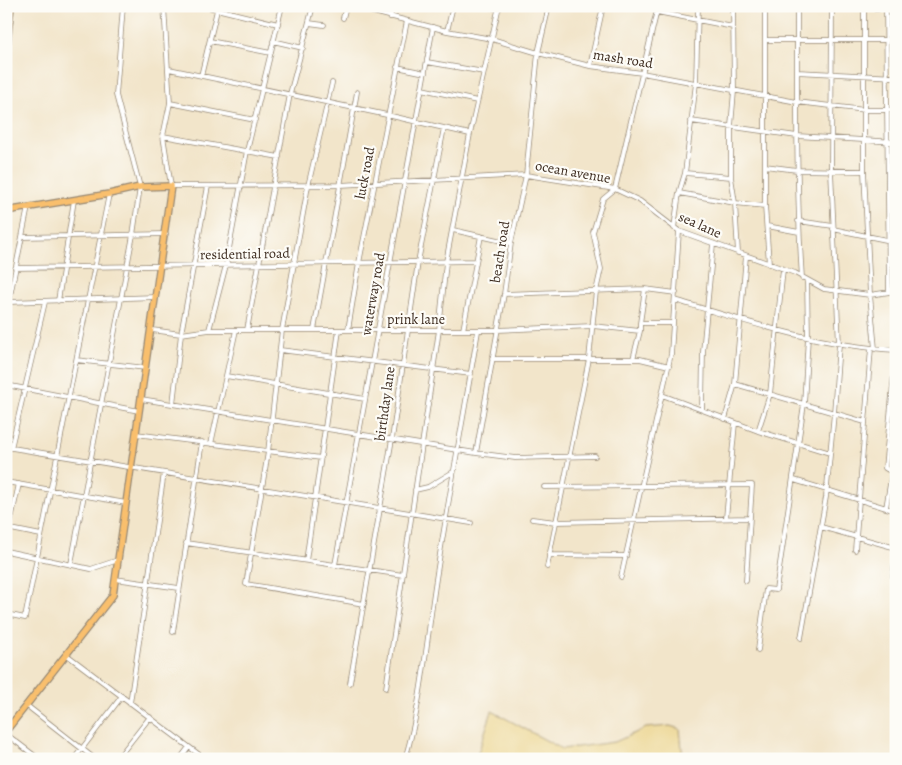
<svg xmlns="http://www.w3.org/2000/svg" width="902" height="765" font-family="Alegreya,serif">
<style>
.sand{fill:#eeda9e;stroke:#94825e}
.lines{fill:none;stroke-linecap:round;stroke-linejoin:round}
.street-casing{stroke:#968874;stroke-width:5.5}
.primary-casing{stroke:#968874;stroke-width:8}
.street{stroke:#fff;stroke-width:4}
.primary{stroke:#f9bf6d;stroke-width:5.5}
.labels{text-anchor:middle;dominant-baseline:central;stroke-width:4.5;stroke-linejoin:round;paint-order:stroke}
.street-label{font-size:14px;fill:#3b2a1e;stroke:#fdfcf7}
</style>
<rect width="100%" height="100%" fill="#fdfcf7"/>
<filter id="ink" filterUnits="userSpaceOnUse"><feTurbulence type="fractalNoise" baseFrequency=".02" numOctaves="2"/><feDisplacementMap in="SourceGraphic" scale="10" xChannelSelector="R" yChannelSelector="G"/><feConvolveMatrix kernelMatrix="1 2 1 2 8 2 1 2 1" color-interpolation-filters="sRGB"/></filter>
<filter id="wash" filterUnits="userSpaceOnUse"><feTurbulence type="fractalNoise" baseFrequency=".0096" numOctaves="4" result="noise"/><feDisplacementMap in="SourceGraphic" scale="20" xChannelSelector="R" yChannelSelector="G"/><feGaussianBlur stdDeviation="1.12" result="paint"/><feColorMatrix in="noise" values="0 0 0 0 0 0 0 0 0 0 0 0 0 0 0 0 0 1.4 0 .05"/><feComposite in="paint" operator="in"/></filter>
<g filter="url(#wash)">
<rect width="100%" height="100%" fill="#f2e5ca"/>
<path class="sand" d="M492,711L562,749L615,742L646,728L670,726L680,729L683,759H476Z"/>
</g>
<g filter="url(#ink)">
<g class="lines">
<g class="street-casing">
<path id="street" d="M164,6L170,103L163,136L171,186L340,185L526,175L615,189L603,199L593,232L601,269L596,291L589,359L547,567
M204,6L278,24
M350,6L447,31L492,39L538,53L590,66L642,73L797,102L865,110H896
M487,6L499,9
M658,6L615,189L640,201L679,231L795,273L824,289L870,295L896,291
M733,6L734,91L731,126V177L735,203L738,253
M765,6V206L769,264
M797,6C797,97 796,187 802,278
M864,6V171L870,295L875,349
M886,6L889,292
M797,8H896
M657,12L733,27
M390,17L393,6
M343,18L346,6
M309,23L324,25
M447,31L453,6
M765,40H896
M210,41L271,53
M273,41L303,48
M427,62L484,72
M590,66L603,6
M397,67L425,73
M169,69L387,115L470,134
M797,72L896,77
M201,76L218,6
M332,83L308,186L282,330L268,452L246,584L364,604
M422,89L477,101
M170,103L255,120
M691,121L797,136L896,142
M163,136L279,157
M765,166L797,170L864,171
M685,173L731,177
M679,193L735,203L765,206
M798,221L833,226
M767,226L799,232
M674,228L679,193L685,173L696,83L698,6
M833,229L896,242
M453,230L511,243
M22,237L166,234
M15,268L476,261
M504,294L645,289L676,293
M675,300C747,322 820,346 896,350
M58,301L74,200
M9,302L156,297
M6,316L28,207
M640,323L645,289
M152,330L181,334L209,330H497L593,326L640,331V323H673
M209,330L226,265L247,151L282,6
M247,330L290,94L313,6
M314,330L357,92
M348,330L359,263L407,21
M463,330L481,236
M280,350L471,374
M492,359H640L669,366
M633,359L640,331
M76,360L146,368
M226,376L365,399
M735,384L865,422
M6,385L139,411
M662,395L758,431L830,453
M141,399L476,453L515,458L595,456
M173,404L181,334L208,186
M702,409L703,352L713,244
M725,419L735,384L746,256
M758,431L770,394L783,269
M136,434L321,458
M211,444L236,330
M6,447L471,523
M11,448L45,302
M476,453L504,294L511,243L526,175L538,53L549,6
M794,480L896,511
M6,482L126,503
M544,487L752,485L746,581
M415,490L428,487L453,472
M886,508L892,472L885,468L896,353
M726,518L735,423
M532,519L556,522L750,518
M821,527L896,548
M6,528L41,535
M6,542L19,484
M186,543L403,575
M855,550L871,348
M6,551L91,569L118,560
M549,555L626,556
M306,561L339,330
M71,564L133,235L140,187L116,95L123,6
M335,565L433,27
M893,576L896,553
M621,577L671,354L679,231
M115,579L179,588
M6,614L25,618L109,194
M173,632L202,442
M801,638L826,497L834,413L839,344L831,171L832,6
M758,650L766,589L776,590L804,404L808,337L807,280
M67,655L205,759
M350,683L392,439L418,262L444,128
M386,688L439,330L446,262L470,134L499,6
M130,703L164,473
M26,705L95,759
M6,734L39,759
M74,759L122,696
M117,759L150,717
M180,759L189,747
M405,759C422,703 427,637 436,579C449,496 464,413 478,331"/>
</g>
<g class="primary-casing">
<path id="primary" d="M6,54L11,6
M6,211L109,194L140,187L171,186L113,595L6,731"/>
</g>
<use href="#street" class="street"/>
<use href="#primary" class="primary"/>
</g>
</g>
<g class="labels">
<g class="street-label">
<text transform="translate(623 59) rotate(9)">mash road</text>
<text transform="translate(573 172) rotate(10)">ocean avenue</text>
<text transform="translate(365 173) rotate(-79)">luck road</text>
<text transform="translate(700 225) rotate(24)">sea lane</text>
<text transform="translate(500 252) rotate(-81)">beach road</text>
<text transform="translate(245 254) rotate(-1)">residential road</text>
<text transform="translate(373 294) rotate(-80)">waterway road</text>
<text x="416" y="319">prink lane</text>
<text transform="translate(385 404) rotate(-82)">birthday lane</text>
</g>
</g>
<rect width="902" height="765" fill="none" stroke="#fdfcf7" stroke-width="25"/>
</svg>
